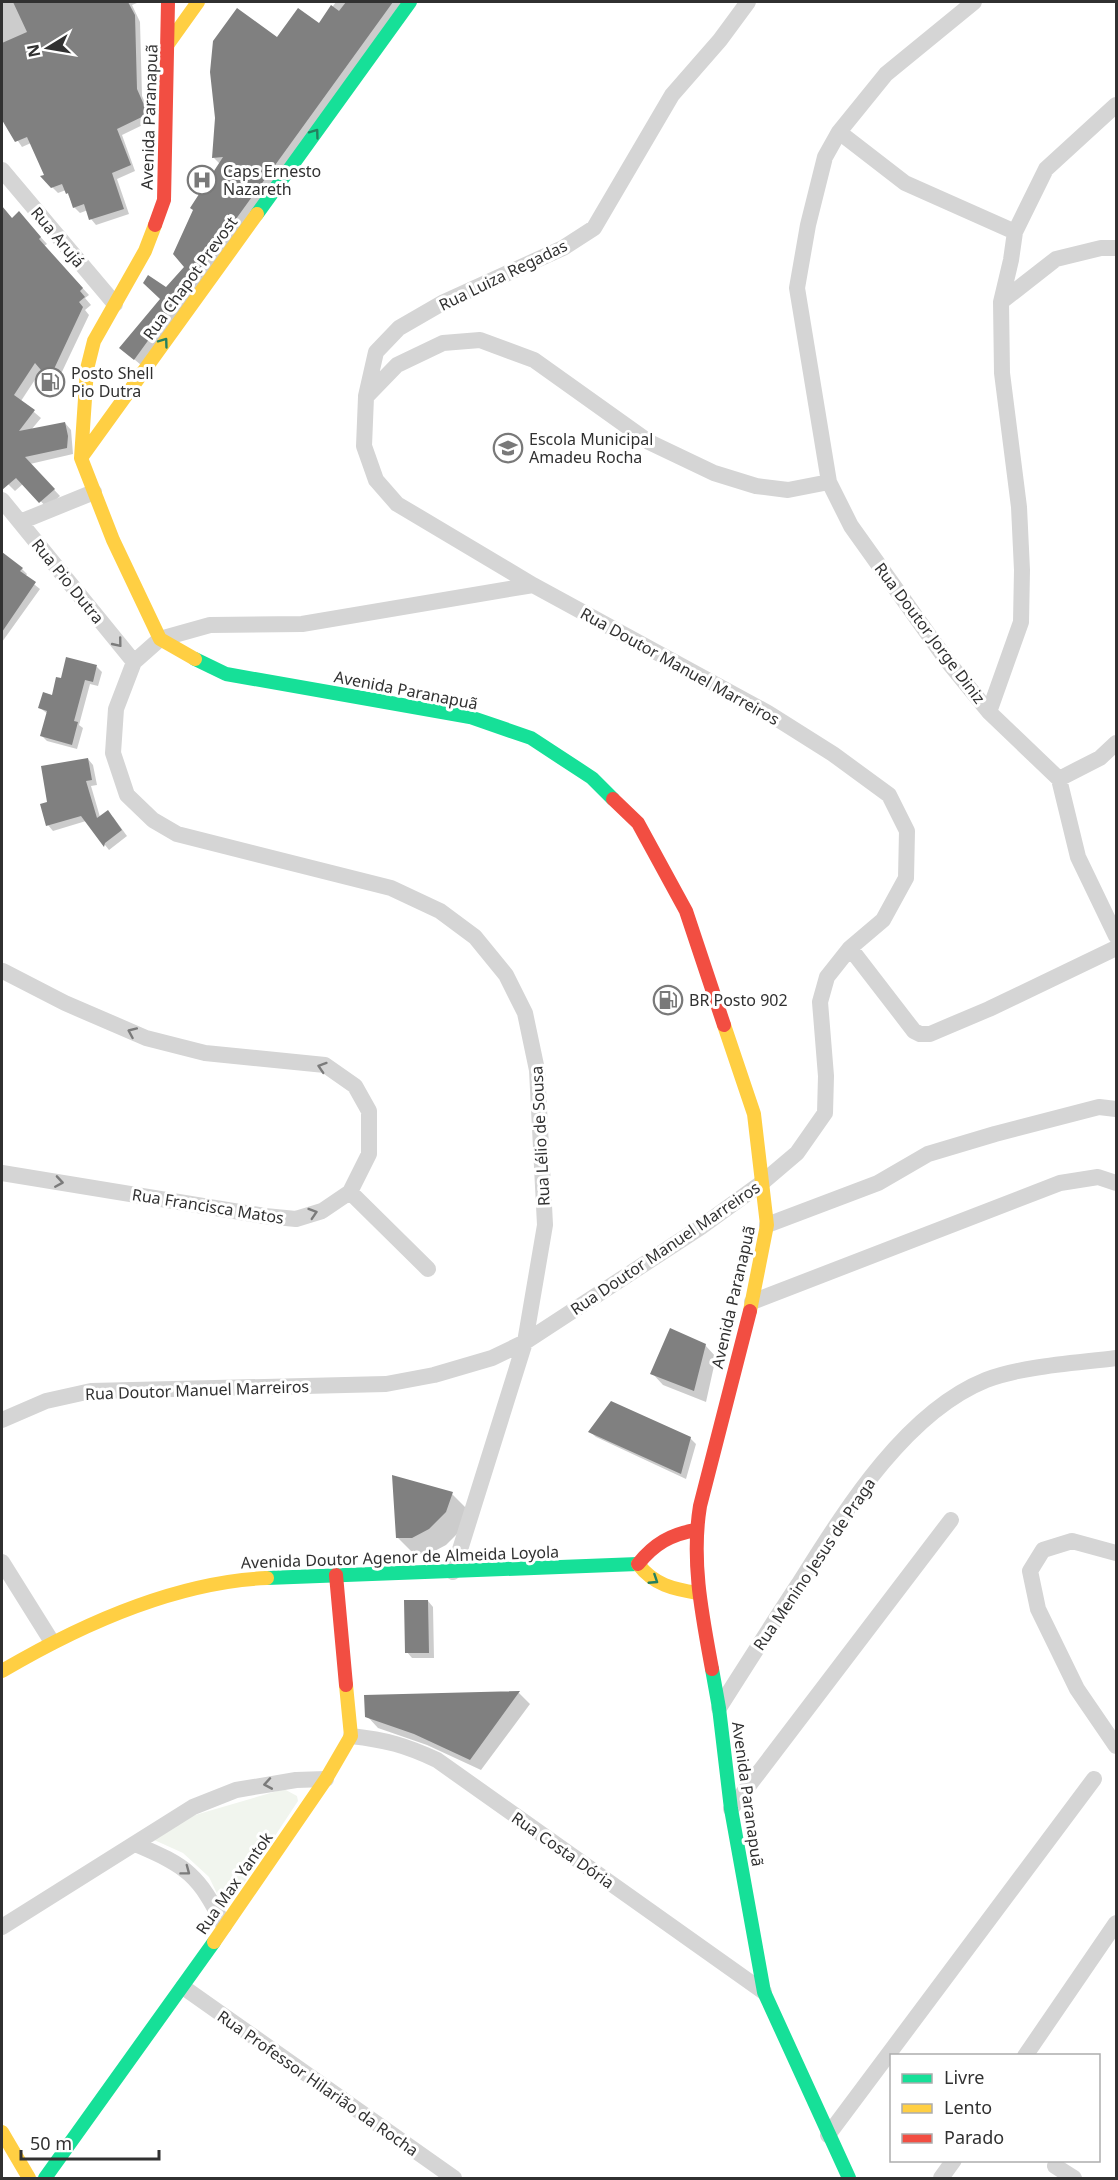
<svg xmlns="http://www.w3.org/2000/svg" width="1118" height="2180" font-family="'Noto Sans',sans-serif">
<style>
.green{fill:#f1f5ee}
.shadow{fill:#0003}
.building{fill:#808080}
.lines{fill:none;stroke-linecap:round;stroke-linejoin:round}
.street{stroke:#d5d5d5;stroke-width:16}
.fast{stroke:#16e098;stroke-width:14}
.slow{stroke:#ffcf43;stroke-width:14}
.jam{stroke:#f24e42;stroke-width:14}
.oneway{stroke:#25805f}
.oneway2{stroke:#7b7b7b}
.labels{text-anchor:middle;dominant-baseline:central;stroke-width:6;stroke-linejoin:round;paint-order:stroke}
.street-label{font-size:16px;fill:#313131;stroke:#fff}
.poi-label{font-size:16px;fill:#313131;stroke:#fff;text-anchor:start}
</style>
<rect width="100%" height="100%" fill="#fff"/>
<path class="green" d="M284,1789L297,1796L298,1801L240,1889L222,1904L209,1877L183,1853L152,1839L178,1820Z"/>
<path class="shadow" d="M2,2H136L137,3L132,5L140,22L142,96L153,120L122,135L135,171L117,179L129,214L96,225L91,219L88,210L80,213L74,207L66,190L58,193L42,177L46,175L31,143L22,147L2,117Z
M336,2H405L141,365L121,348L162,299L166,289L186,267L220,164L214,158L277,39L319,25Z
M2,207L12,219L25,220L47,244L44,246L89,295L85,298L91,305L85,310L89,315L60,376L54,381L42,369L21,401L41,418L31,430L65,423L71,430L73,454L30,464L60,496L47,508L24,483L15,491L2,478V467L5,464L2,460Z
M4,556L22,569L27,574L25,577L40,589L2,642V559Z
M97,667L102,672L98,686L90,684L79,725L83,728L77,749L47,741L42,736L48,714L40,708L53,697L62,680Z
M88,759L93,765L97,785L91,786L100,817H113L127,836L109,850L86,821L53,831L48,825L49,803Z
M705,1345L716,1357L706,1402L663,1385L652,1373Z
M590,1432L690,1438L696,1444L686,1479L596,1437Z
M452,1494L469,1511L462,1529L446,1545L429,1554H414L397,1537Z
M428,1601L433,1607L434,1658H412L407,1652Z
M519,1693L530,1704L481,1770L427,1745L378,1728L367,1716L365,1697Z"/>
<path class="building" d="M13,2H128L135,15L137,89L148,114L117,129L131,165L112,173L124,209L89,220L84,204L73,208L68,193L66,194L62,184L51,188L40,176L44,175L27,137L15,142L2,120V43L27,32Z
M346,2H393L134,360L119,348L160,299L143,283L148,275L166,287L184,267L173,254L193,210L190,208L223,157L212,158L215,118L210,72L213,41L237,8L277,37L298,8L319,23L331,5L339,11Z
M2,206L12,218L19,211L41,237L39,239L83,288L80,291L85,297L79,302L83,307L54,369L46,376L35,363L14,395L35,410L19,431L65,422L68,436L67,448L25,457L55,489L39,503L16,478L2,490Z
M2,552L23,568L20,571L36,582L2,632Z
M66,657L97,665L93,682L85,680L74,721L78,722L72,745L40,736L47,711L38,708L43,692L52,695L56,677L61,678Z
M88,758L92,780L86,781L97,818L108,810L122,830L105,843L104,847L81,816L46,826L40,804L47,802L41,766Z
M670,1328L706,1344L694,1391L650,1374Z
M611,1401L691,1437L681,1474L588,1432Z
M392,1475L453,1492L446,1512L429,1529L412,1538H396Z
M404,1600H428L429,1653H405Z
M520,1691L470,1760L414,1734L365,1717L364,1695Z"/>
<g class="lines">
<path class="street" d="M974,2L886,74L839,132L825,157L808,225L797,288L829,482L851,526L948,662L989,712L1059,779L1078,857L1116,936
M839,132L905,183L1015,232
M2,170L115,304
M1001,302L1056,259L1101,248H1116
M366,396L376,352L399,328L444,302L563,248L594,228L672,95L720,40L748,2
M2,500L134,662
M20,522L94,492
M989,712L1021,622L1022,570L1019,507L1002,373L1001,302L1011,260L1015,232L1046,169L1116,105
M1059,779L1100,758L1116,743
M850,948L914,1031L920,1034H930L989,1009L1116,948
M2,1173L265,1216L296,1219L322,1211L350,1192L369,1154V1111L355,1086L325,1065L205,1053L146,1038L65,1003L3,971
M350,1192L428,1269
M767,1225L878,1183L928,1154L995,1134L1099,1107L1116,1109
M752,1302L1060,1183L1098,1177L1116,1183
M2,1420L46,1401L91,1391L386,1384L434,1375L492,1358L525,1342L701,1227L763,1182L797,1153L825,1113L826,1076L820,1002L827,977L850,948L883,920L906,878L907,831L889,795L833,754L768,713L533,585L397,504L376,480L364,446L366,397L397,365L443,343L480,340L534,360L649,442L714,473L756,486L788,490L829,482
M1116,1553L1072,1541L1043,1550L1030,1571L1038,1609L1077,1689L1116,1746
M2,1562L52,1642
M453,1572L525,1342L545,1225L537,1070L525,1013L506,975L475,937L440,911L391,888L177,834L153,820L127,795L113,753L116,709L134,662L160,639L210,625L302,624L533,585
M719,1708C745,1667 771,1626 798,1585C843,1514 904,1413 986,1380C1022,1366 1078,1363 1116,1358
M351,1736C386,1740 405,1745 437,1760L764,1992
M731,1809L951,1520
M135,1844C187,1866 199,1875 224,1926
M2,1927L193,1807L236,1790L296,1780L326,1779
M183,1987L454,2178
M1025,2056L1116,1923
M828,2135L1094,1779
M1055,2166L1074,2178
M941,2178L954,2160"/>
<path class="fast" d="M257,214L410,2
M195,659L226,674L470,717L531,738L592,778L613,799
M267,1578L638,1564
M712,1669L719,1708L731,1809L764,1992L849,2178
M45,2178L214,1942"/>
<path class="slow" d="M168,44L198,2
M155,225L145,251L94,341L87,369L81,458L113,540L160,639L195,659
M81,458L257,214
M724,1025L754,1114L767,1225L750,1311
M638,1564C654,1585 673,1589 698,1593
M2,1671C80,1625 175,1582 267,1578
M214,1942L326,1779L351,1736L346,1685
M2,2132L29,2178"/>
<path class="jam" d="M155,225L164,200L168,2
M613,799L638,823L686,911L724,1025
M638,1564C654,1544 671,1534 696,1530
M336,1575L346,1685
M712,1669C702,1615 691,1561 700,1506L750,1311"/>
</g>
<defs><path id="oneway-chevron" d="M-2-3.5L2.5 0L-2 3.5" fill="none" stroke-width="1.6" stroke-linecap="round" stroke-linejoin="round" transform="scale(1.5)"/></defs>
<g class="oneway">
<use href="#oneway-chevron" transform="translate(315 133) rotate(-54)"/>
<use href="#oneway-chevron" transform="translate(164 342) rotate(-54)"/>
<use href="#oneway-chevron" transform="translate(654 1580) rotate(33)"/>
</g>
<g class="oneway2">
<use href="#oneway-chevron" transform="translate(118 643) rotate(51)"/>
<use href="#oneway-chevron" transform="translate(132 1032) rotate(-156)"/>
<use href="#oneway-chevron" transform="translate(322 1067) rotate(-162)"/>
<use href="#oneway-chevron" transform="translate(59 1182) rotate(9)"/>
<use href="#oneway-chevron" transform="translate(313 1213) rotate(-18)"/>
<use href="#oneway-chevron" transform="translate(268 1784) rotate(170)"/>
<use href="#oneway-chevron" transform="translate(186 1871) rotate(37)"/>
</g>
<defs>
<g id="hospital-ring" transform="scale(1.5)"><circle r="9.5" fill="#fff" stroke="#797979" stroke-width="1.5"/><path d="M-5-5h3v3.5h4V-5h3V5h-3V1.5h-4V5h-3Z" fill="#797979"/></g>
<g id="fuel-ring" transform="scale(1.5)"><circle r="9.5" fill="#fff" stroke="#797979" stroke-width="1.5"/><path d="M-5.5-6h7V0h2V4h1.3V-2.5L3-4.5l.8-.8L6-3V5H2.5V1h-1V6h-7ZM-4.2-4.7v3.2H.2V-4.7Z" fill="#797979"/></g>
<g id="school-ring" transform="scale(1.5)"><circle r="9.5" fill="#fff" stroke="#797979" stroke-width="1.5"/><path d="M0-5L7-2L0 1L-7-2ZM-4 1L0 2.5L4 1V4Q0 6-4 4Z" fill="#797979"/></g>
</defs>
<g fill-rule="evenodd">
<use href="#hospital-ring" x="202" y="180"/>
<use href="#fuel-ring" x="50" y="382"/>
<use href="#school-ring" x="508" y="448"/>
<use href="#fuel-ring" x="668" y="1000"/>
</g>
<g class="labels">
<g class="street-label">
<text transform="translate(149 117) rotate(-88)">Avenida Paranapuã</text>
<text transform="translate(58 237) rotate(50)">Rua Arujá</text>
<text transform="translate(503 275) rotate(-26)">Rua Luiza Regadas</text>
<text transform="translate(190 278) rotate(-54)">Rua Chapot Prevost</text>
<text transform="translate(68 581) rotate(51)">Rua Pio Dutra</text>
<text transform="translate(930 633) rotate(53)">Rua Doutor Jorge Diniz</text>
<text transform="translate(680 666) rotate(29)">Rua Doutor Manuel Marreiros</text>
<text transform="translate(406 690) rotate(11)">Avenida Paranapuã</text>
<text transform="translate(540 1136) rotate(-93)">Rua Lélio de Sousa</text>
<text transform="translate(208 1206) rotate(9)">Rua Francisca Matos</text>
<text transform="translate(665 1248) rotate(-34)">Rua Doutor Manuel Marreiros</text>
<text transform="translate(733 1297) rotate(-77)">Avenida Paranapuã</text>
<text transform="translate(197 1390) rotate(-2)">Rua Doutor Manuel Marreiros</text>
<text transform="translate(400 1557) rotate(-2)">Avenida Doutor Agenor de Almeida Loyola</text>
<text transform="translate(814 1564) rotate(-56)">Rua Menino Jesus de Praga</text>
<text transform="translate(748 1794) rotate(82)">Avenida Paranapuã</text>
<text transform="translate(563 1850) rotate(35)">Rua Costa Dória</text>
<text transform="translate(234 1883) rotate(-55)">Rua Max Yantok</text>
<text transform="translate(318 2083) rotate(35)">Rua Professor Hilarião da Rocha</text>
</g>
<g class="poi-label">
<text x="223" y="171">Caps Ernesto<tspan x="223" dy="18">Nazareth</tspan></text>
<text x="71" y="373">Posto Shell<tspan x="71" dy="18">Pio Dutra</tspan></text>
<text x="529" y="439">Escola Municipal<tspan x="529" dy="18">Amadeu Rocha</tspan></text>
<text x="689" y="1000">BR Posto 902</text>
</g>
</g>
<rect width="1118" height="2180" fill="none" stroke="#313131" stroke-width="6"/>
<rect x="890" y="2054" width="210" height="108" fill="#ffffff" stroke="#adadad" stroke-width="1.5"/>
<rect x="902" y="2074" width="30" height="9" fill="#16e098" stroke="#adadad" stroke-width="1.5"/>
<text x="944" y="2084" font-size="18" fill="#313131">Livre</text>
<rect x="902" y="2104" width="30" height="9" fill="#ffcf43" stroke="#adadad" stroke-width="1.5"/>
<text x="944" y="2114" font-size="18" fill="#313131">Lento</text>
<rect x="902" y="2134" width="30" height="9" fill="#f24e42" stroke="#adadad" stroke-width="1.5"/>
<text x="944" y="2144" font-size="18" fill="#313131">Parado</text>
<g transform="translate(48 48) rotate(259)" stroke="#ffffff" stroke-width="4.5" paint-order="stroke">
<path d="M0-4.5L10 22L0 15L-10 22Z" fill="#313131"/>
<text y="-9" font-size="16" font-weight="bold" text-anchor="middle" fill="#313131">N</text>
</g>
<path d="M21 2150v9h138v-9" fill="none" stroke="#313131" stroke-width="3"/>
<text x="30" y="2150" font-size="18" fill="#313131" stroke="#ffffff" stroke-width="4.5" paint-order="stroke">50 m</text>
</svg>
